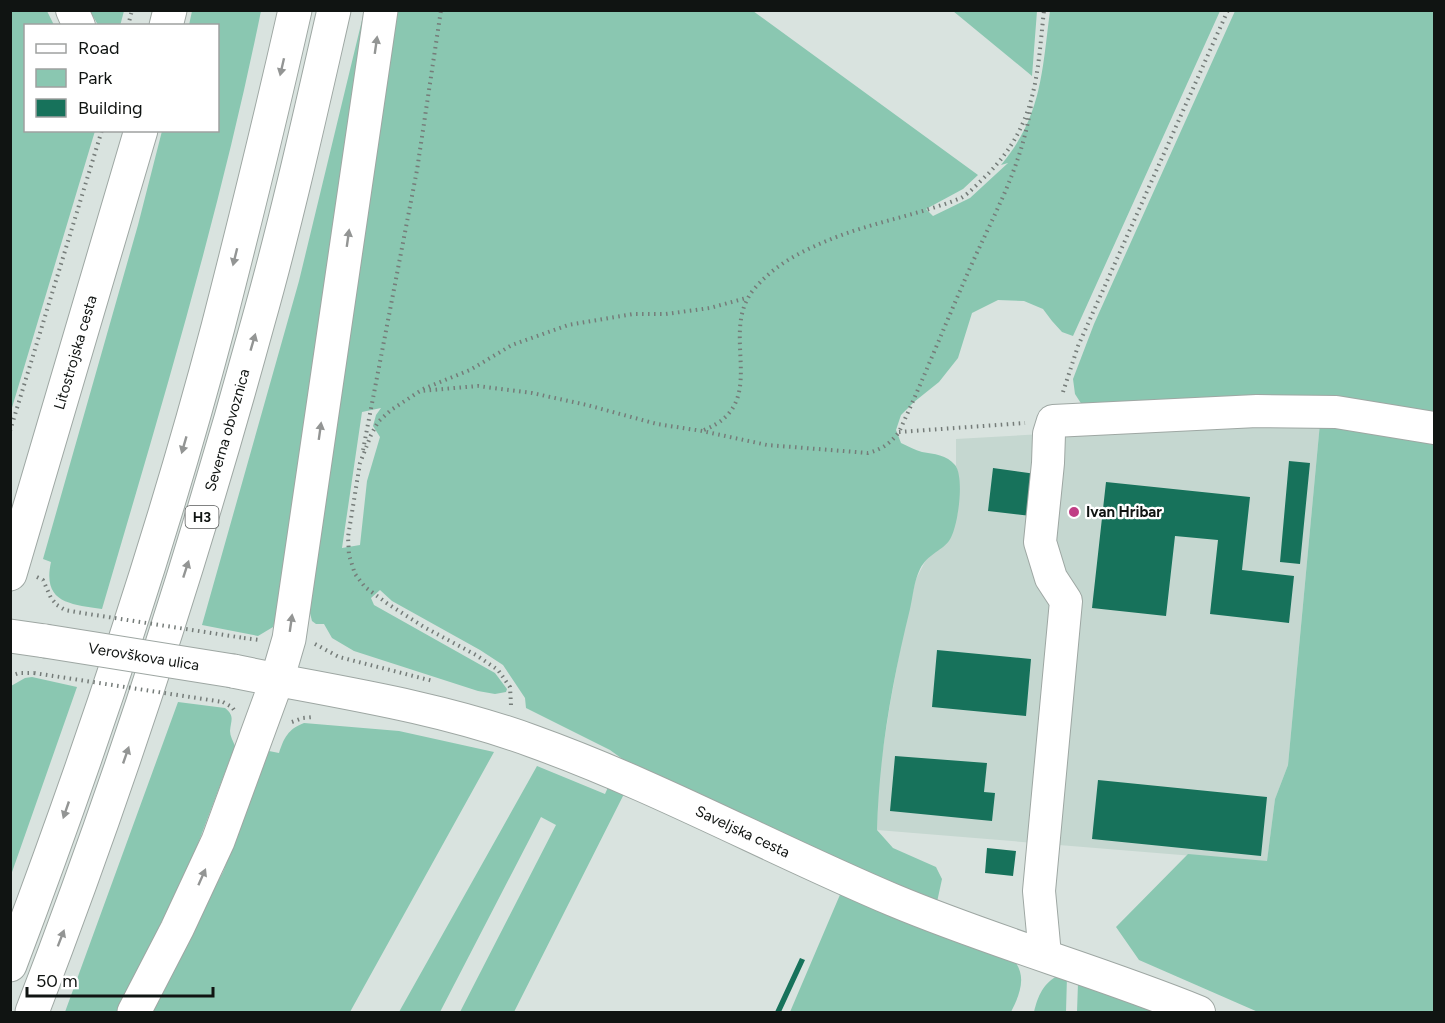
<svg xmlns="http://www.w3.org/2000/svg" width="1445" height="1023" font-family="Figtree,sans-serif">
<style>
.built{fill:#c5d7d0}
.green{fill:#8ac7b1;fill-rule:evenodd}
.building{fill:#17725b}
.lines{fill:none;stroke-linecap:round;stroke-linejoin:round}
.minor-casing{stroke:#9ea7a3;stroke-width:34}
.major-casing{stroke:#9ea7a3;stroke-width:35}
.highway-casing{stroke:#9ea7a3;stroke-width:35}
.path{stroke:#757c79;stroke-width:4;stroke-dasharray:1.5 4.5;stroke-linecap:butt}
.minor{stroke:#fff;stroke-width:32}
.major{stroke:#fff;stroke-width:33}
.highway{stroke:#fff;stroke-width:33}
.major-bridge-casing{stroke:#9ea7a3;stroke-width:35;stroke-linecap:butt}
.path-bridge{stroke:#757c79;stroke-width:4;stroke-dasharray:1.5 4.5;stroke-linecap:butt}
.major-bridge{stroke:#fff;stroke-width:33}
.oneway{fill:#939594}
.poi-dot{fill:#c03e85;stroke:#fff;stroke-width:2}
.labels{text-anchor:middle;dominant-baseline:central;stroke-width:4.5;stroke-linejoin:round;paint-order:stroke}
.shield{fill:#fff;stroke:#585a59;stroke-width:1.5}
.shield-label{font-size:14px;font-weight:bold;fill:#101412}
.street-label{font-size:15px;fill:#101412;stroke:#fff}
.poi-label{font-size:15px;font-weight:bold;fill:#101412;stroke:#fff;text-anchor:start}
</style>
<rect width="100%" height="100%" fill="#d9e3df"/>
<path class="built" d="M1254,422L1320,423L1288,765L1275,799L1267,862L877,830L878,781L890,704L904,628L916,579L928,556L949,541L958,512L959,477L956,466V439Z"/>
<path class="green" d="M11,10L47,11L54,25L26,26V130L95,131L11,411Z
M90,11H124L120,26L98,25Z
M192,11H261C220,213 160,411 102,609C70,604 42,603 51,562L43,559L138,225L162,131L218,130V26L189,25Z
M391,11H753L978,175L963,189L926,209L933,216L970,198L1008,163L1001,165C1042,116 1042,71 1050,11H1220L1073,336L1062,332L1052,321L1043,309L1024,301L998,300L972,313L958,358L939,382L914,402L901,415L896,430L901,443C908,446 915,450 922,452C934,454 947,455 955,465C965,477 958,529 949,541C940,552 928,554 920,569C914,581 913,596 910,609C892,682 879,755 877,830L893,848L936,867L942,879L937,902L851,866L632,766L610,750L526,708L525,698L503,665L480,650L392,601L380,590L371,598L374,605L495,673L507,689L506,692L495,694L478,691L354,651L332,638L324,624H316L312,621L309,609ZM381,408L376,415L373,426L380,437L367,481L360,545L342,548L362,412Z
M953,11H1037L1032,76Z
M1235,11H1434V420L1084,408L1075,394L1073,379L1094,324Z
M363,16L367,17L281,602L273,627L258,636L202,625L299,281Z
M1320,423L1434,436V1012H1258L1139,960L1116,927L1188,854L1267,861L1275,799L1288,765Z
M32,677L77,687L11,875V686L25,678Z
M178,702L225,708C235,716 231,720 230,731C230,736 233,741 235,746L182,886L119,1012H65Z
M304,723L399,731L494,752L350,1012H150L223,872L269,751L279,753C284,738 288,729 304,723Z
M537,766L605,794L609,785L625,792L514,1012H460L556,825L541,817L440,1012H399Z
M842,890L1012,958C1028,975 1020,994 1011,1012H790Z
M1059,975L1067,976L1066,1012H1034C1038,996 1043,983 1059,975Z
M1078,983L1168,1012H1077Z"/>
<path class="building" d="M1289,461L1310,463L1300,564L1280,562Z
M993,468L1036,474L1031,516L988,511Z
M1106,482L1250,497L1242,570L1294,576L1289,623L1210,614L1218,540L1175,536L1166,616L1092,608Z
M937,650L1031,659L1026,716L932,707Z
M895,756L987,763L984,792L995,793L992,821L890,811Z
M1098,780L1267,797L1261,856L1092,839Z
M987,848L1016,851L1013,876L985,873Z
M800,958L805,960L781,1012H775Z"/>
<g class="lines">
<g class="minor-casing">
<g id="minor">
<path d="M72,10L79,26"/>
<path id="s1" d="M277,680C363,696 450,711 532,741C655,785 772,849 893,900C993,942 1098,971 1199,1012"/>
<path d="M1045,955L1039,891L1066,601L1051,578L1040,542L1048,463L1049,434L1053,421L1257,411L1336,412L1434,428"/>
</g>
</g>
<g class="major-casing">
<g id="major">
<path d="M166,26L170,10"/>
<path id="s2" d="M10,574L141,130"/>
<path d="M10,636L45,641"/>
<path d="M134,1012L177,929L218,841L277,680L233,671"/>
</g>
</g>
<g class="highway-casing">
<g id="highway">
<path d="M277,680L289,639L381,10"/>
<path d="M10,965C89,756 161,543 218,327C245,222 271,116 295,10"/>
<path id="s3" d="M32,1012C119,786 194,556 258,322C287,219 310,115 334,10"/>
</g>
</g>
<path class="path" d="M128,26L132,10
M423,389L470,370L512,345L568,325L633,314H666L710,308L746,298
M1063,392L1078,346L1228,10
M704,430C773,403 716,332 755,288C777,262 808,248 839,236C879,221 921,214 961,198C970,193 980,181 988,174C1037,123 1037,76 1044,10
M10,431L102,130
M899,432L1025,423
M363,450L417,170L441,10
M37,577L43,580L51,598L57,605
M244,638L260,640
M315,644L339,657L433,681
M10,676L19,673H34
M223,702L232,707L236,713
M511,705L510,687L498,670L476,655L424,627L388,604L365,587L355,574L349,555L348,537L360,463L371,435L378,422L391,410L420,391L478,386L532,393L587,405L657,424L702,431L767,445L868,453C882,449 890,444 899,432C924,378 946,322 970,268C995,212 1022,166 1031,105
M292,722L303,718L313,717"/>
<use href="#minor" class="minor"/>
<use href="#major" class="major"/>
<use href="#highway" class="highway"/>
<g class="major-bridge-casing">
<g id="major-bridge">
<path id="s4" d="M45,641L233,671"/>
</g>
</g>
<path class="path-bridge" d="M57,605L65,610L82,613L244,638
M34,673L223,702"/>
<use href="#major-bridge" class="major-bridge"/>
</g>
<defs><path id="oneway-solid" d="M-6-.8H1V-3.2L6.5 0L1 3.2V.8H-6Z" transform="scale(1.5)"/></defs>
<g class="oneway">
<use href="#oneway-solid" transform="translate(376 45) rotate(-82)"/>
<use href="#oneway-solid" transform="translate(282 67) rotate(103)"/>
<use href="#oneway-solid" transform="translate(348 238) rotate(-82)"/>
<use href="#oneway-solid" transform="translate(235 257) rotate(104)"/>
<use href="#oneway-solid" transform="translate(253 342) rotate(-74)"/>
<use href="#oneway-solid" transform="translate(320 431) rotate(-82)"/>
<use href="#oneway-solid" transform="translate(184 445) rotate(106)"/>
<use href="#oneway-solid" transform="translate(186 569) rotate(-72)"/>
<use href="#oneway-solid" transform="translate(291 623) rotate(-82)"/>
<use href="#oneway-solid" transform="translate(126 755) rotate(-71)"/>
<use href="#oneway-solid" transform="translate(66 810) rotate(109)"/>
<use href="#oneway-solid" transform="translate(202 877) rotate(-66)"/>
<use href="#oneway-solid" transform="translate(61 938) rotate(-69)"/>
</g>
<circle class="poi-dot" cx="1074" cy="512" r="6"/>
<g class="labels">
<rect class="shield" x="185.5" y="506" width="33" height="22" rx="4.5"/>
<g class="shield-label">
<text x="202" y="517">H3</text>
</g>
<g class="street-label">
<text stroke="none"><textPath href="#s2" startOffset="231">Litostrojska cesta</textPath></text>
<text stroke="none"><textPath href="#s3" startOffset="614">Severna obvoznica</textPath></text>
<text stroke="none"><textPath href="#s4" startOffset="100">Verovškova ulica</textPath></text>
<text stroke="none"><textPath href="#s1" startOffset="492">Saveljska cesta</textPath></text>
</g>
<g class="poi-label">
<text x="1086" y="512">Ivan Hribar</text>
</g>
</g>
<rect width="1445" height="1023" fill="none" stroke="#101412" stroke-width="24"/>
<rect x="24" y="24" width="195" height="108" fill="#ffffff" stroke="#9fa1a0" stroke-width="1.5"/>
<rect x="36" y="44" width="30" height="9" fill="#ffffff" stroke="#9fa1a0" stroke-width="1.5"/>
<text x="78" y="54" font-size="18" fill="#101412">Road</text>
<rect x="36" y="69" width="30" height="18" fill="#8ac7b1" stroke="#9fa1a0" stroke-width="1.5"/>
<text x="78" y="84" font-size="18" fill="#101412">Park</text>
<rect x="36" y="99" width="30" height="18" fill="#17725b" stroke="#9fa1a0" stroke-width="1.5"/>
<text x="78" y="114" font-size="18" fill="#101412">Building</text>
<path d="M27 987v9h186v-9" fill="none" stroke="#101412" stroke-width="3"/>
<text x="36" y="987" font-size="18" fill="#101412" stroke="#ffffff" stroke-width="4.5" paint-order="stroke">50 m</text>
</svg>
